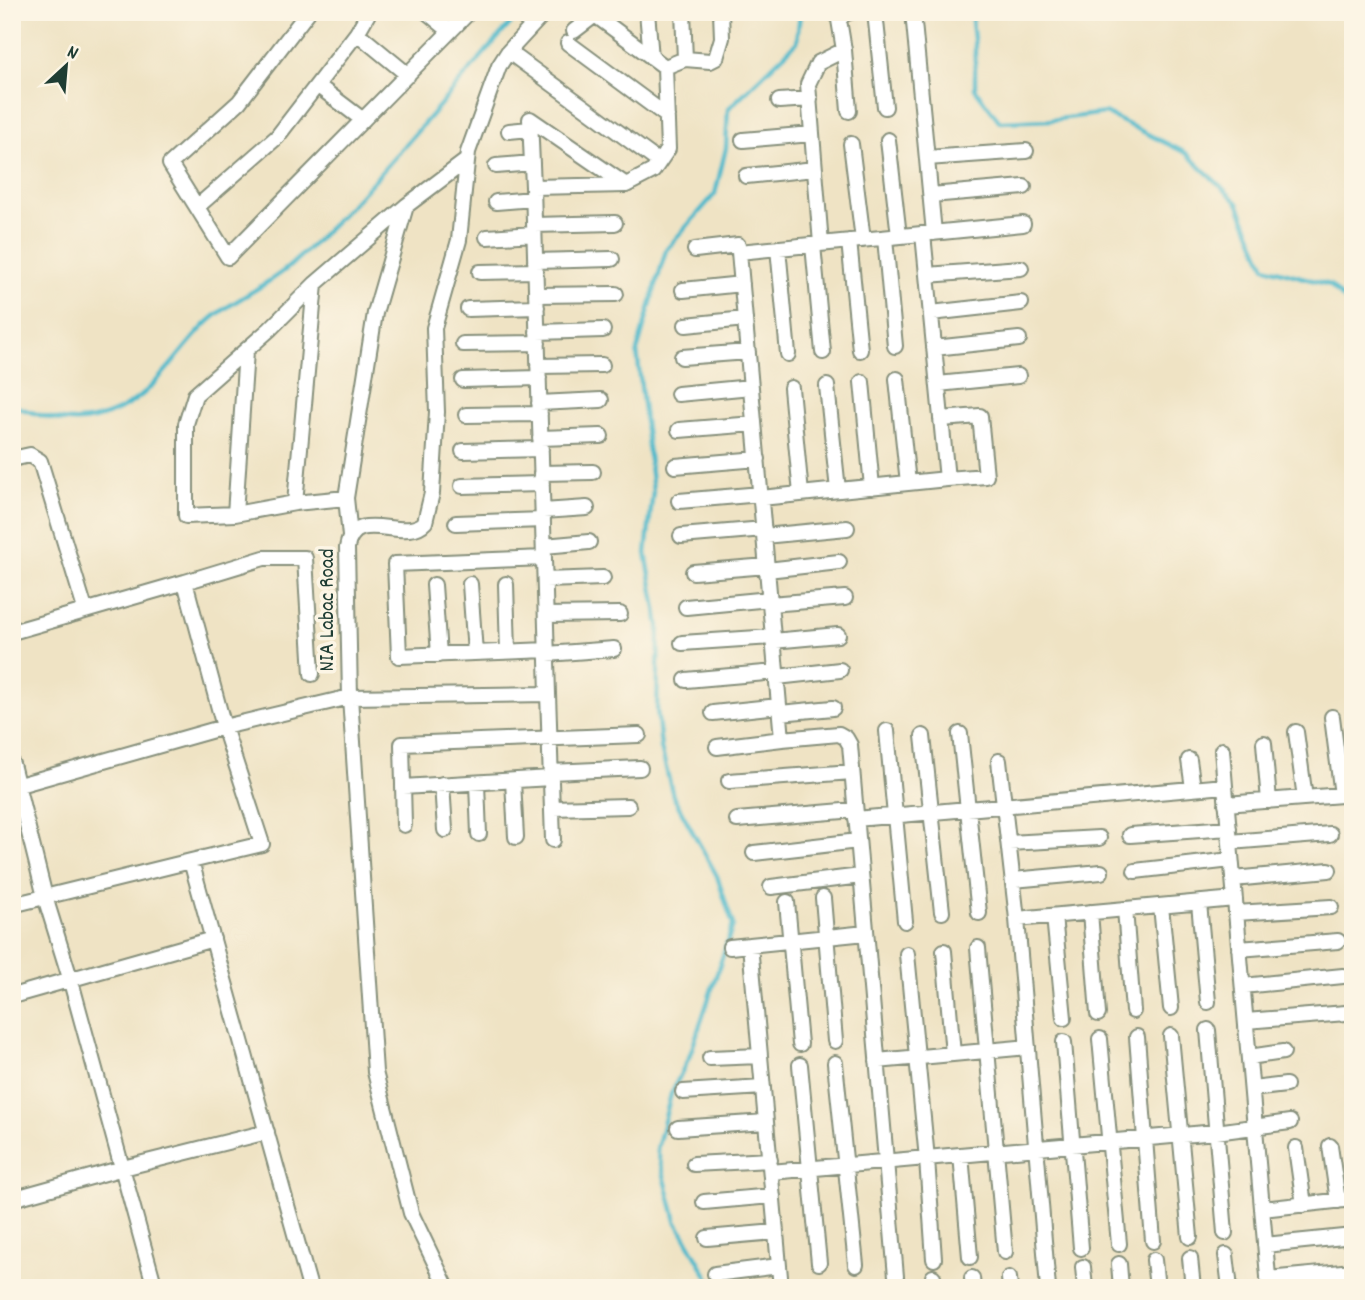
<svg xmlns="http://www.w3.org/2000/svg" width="1365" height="1300" font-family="Dekko,sans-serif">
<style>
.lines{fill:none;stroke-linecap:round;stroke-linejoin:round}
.stream{stroke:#4eb9cb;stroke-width:4.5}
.minor-casing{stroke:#87907c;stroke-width:18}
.minor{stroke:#fff;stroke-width:14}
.labels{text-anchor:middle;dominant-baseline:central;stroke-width:7;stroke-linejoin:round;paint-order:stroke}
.street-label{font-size:21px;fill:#1f3d34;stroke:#fcf5e5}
</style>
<rect width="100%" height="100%" fill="#fcf5e5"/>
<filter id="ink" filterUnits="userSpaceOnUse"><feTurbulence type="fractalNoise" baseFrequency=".0143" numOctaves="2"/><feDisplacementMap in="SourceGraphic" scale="14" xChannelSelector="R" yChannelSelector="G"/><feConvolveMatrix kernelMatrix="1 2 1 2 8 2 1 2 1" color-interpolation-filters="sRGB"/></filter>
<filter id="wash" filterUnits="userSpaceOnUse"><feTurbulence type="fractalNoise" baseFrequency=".00686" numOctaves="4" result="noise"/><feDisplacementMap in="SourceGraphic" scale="28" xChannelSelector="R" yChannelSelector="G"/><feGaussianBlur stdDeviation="1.57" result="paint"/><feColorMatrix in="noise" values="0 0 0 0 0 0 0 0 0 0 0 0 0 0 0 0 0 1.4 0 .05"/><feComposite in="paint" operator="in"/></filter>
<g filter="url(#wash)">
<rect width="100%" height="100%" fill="#efe3c4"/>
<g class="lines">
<path class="stream" d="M971,12L975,48V89L1000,122L1051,120L1105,113L1186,153L1238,203L1265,267L1330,285L1353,309
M12,405C39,415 65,426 94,419C149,406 169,362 205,325C229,301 267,287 292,264C374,188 443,99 517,16
M714,1288L676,1221L657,1149L671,1094L690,1055L733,925L717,876L673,796L661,748L657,709L659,626L646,553L653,491L637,351L666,250L715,194L726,148L728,109L797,42L800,12"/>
</g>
</g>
<g filter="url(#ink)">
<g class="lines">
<g class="minor-casing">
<path id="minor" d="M308,12L239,102L170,164L228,257L469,12
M427,12L450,31
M517,12L533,25
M599,12L595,15L665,67
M647,12L651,57
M683,12L685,59
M875,12L885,107
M913,12L934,233
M574,31L595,15
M357,33L408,75
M568,43L667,116
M844,50L849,111
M509,52L659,162
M317,85L363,120
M779,101L810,99
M509,131L530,129
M743,140L812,134
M888,140L899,236
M851,144L863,240
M927,158L1026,151
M496,166L532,163
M746,176L815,169
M533,187L530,119L626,185
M931,195L1024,187
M496,202L533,199
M197,207L277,137L357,33L369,12
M534,225L615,223
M487,237L534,234
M885,238L895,346
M849,241L860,350
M821,244L808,84L818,63L844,50L839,20L844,14L850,12
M813,245L823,352
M778,248L788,354
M695,250L738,245L739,252
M535,261L612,259
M480,272L535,271
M927,275L1021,268
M683,290L742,284
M536,295L616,294
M468,309L537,307
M931,313L1021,303
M686,325L745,319
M537,332L603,330
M463,344L538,343
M934,348L1019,339
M682,357L748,352
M538,366L602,365
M897,379L908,483
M463,380L539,378
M862,382L872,487
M938,384L1018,376
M827,386L838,490
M791,388L801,494
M678,394L751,387
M539,403L601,400
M466,415L540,414
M941,419L980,416L986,476L947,479
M679,430L754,424
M540,438L601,436
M463,451L541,449
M12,459L30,455L40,461L85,609
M675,466L758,459
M541,473L593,472
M462,486L542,484
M346,498L295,503L235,514L186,516V424L195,395L270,329L315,284L406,206L467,160
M761,498L947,479L923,234
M679,501L761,494
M295,503L315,284
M543,511L587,508
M235,514L246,351
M456,523L543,520
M350,536L346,498L375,313L406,206
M681,536L764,529
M764,536L847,528
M544,546L589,542
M544,558L395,564L399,656L547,650
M767,570L839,562
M693,572L767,566
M545,580L603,578
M185,582L264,558H305L312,674
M470,584L475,653
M506,584L508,652
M434,585L439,655
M770,604L845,598
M686,607L770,599
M546,615L620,614
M12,632L185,582L224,727L262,844L191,861L310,1288
M773,641L838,635
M682,643L773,637
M547,654L614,649
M777,677L840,670
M686,680L776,672
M548,694L553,840
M713,713L779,706
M780,713L833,708
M887,731L905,921
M1296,732L1305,798
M960,734L979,913
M923,736L942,912
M1264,743L1269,801
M717,747L782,739
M1222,750L1225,786
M1189,760L1193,788
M999,761L1017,919L1048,1288
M12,764L45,897L70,978L155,1288
M551,772L640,768
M513,781L516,837
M729,781L852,772
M442,784L445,830
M477,784L479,834
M12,787L224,727L350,697L548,694L533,187L626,185L653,171L668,149L665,67L685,59L710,61L716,58L722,38L721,12
M403,787L551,778
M1226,804L1342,795L1332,717
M552,808L628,806
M856,819L1225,786L1269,1288
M737,820L855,810
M404,825L402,744L639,735
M1130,835L1229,828
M1230,842L1330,834
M1009,843L1099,838
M754,853L858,841
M1135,871L1231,860
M1233,879L1329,870
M1013,880L1101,872
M771,887L861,876
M823,898L835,1041
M787,902L800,1044
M1199,903L1208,1002
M12,905L191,861
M1161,906L1171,1008
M1125,909L1133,1011
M1090,912L1098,1014
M1236,913L1331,907
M1054,916L1064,1018
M1017,919L1235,899
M750,945L781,1288
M730,947L866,933
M978,948L1005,1252
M1239,949L1338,941
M944,951L953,1054
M907,954L927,1159L934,1259
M1243,986L1343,976
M12,996L213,939
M1246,1021L1346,1013
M1208,1030L1225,1233
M1171,1036L1190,1237
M1137,1037L1153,1241
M1100,1039L1119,1244
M1064,1042L1081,1248
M1249,1057L1283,1052
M710,1058L760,1056
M877,1061L1028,1047
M835,1063L856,1265
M800,1065L819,1263
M1252,1089L1286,1085
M683,1092L763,1087
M678,1128L766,1122
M1330,1146L1338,1201
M1296,1148L1304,1205
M961,1155L970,1257
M694,1164L770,1160
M771,1172L1216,1132L1290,1122
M12,1199L123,1168L267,1132
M704,1202L773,1196
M1262,1209L1353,1199
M707,1238L776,1232
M1265,1245L1353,1236
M1226,1255L1230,1288
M1190,1258L1193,1288
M1154,1260L1157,1288
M1119,1264L1121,1288
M1083,1267L1085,1288
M715,1274L779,1266
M933,1277L934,1288
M972,1278L973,1288
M1009,1278L1010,1288
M1268,1279L1353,1271
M447,1288L411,1213L375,1072L350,697L347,548C354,505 405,544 425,522L432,493L437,412L434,328L459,240L468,152L499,66L508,52L545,12
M897,1288L850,745L846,738L839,734L782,739L739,252L1023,224"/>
</g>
<use href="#minor" class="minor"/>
</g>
</g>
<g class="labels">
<g class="street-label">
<text transform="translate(329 610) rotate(-90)">NIA Labac Road</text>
</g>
</g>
<rect width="1365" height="1300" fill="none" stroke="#fcf5e5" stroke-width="42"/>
<g transform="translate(66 66) rotate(26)" stroke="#fcf5e5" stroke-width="5" paint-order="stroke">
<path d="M0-5L12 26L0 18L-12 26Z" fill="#1f3d34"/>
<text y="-10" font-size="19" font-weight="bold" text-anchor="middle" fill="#1f3d34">N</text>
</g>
</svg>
